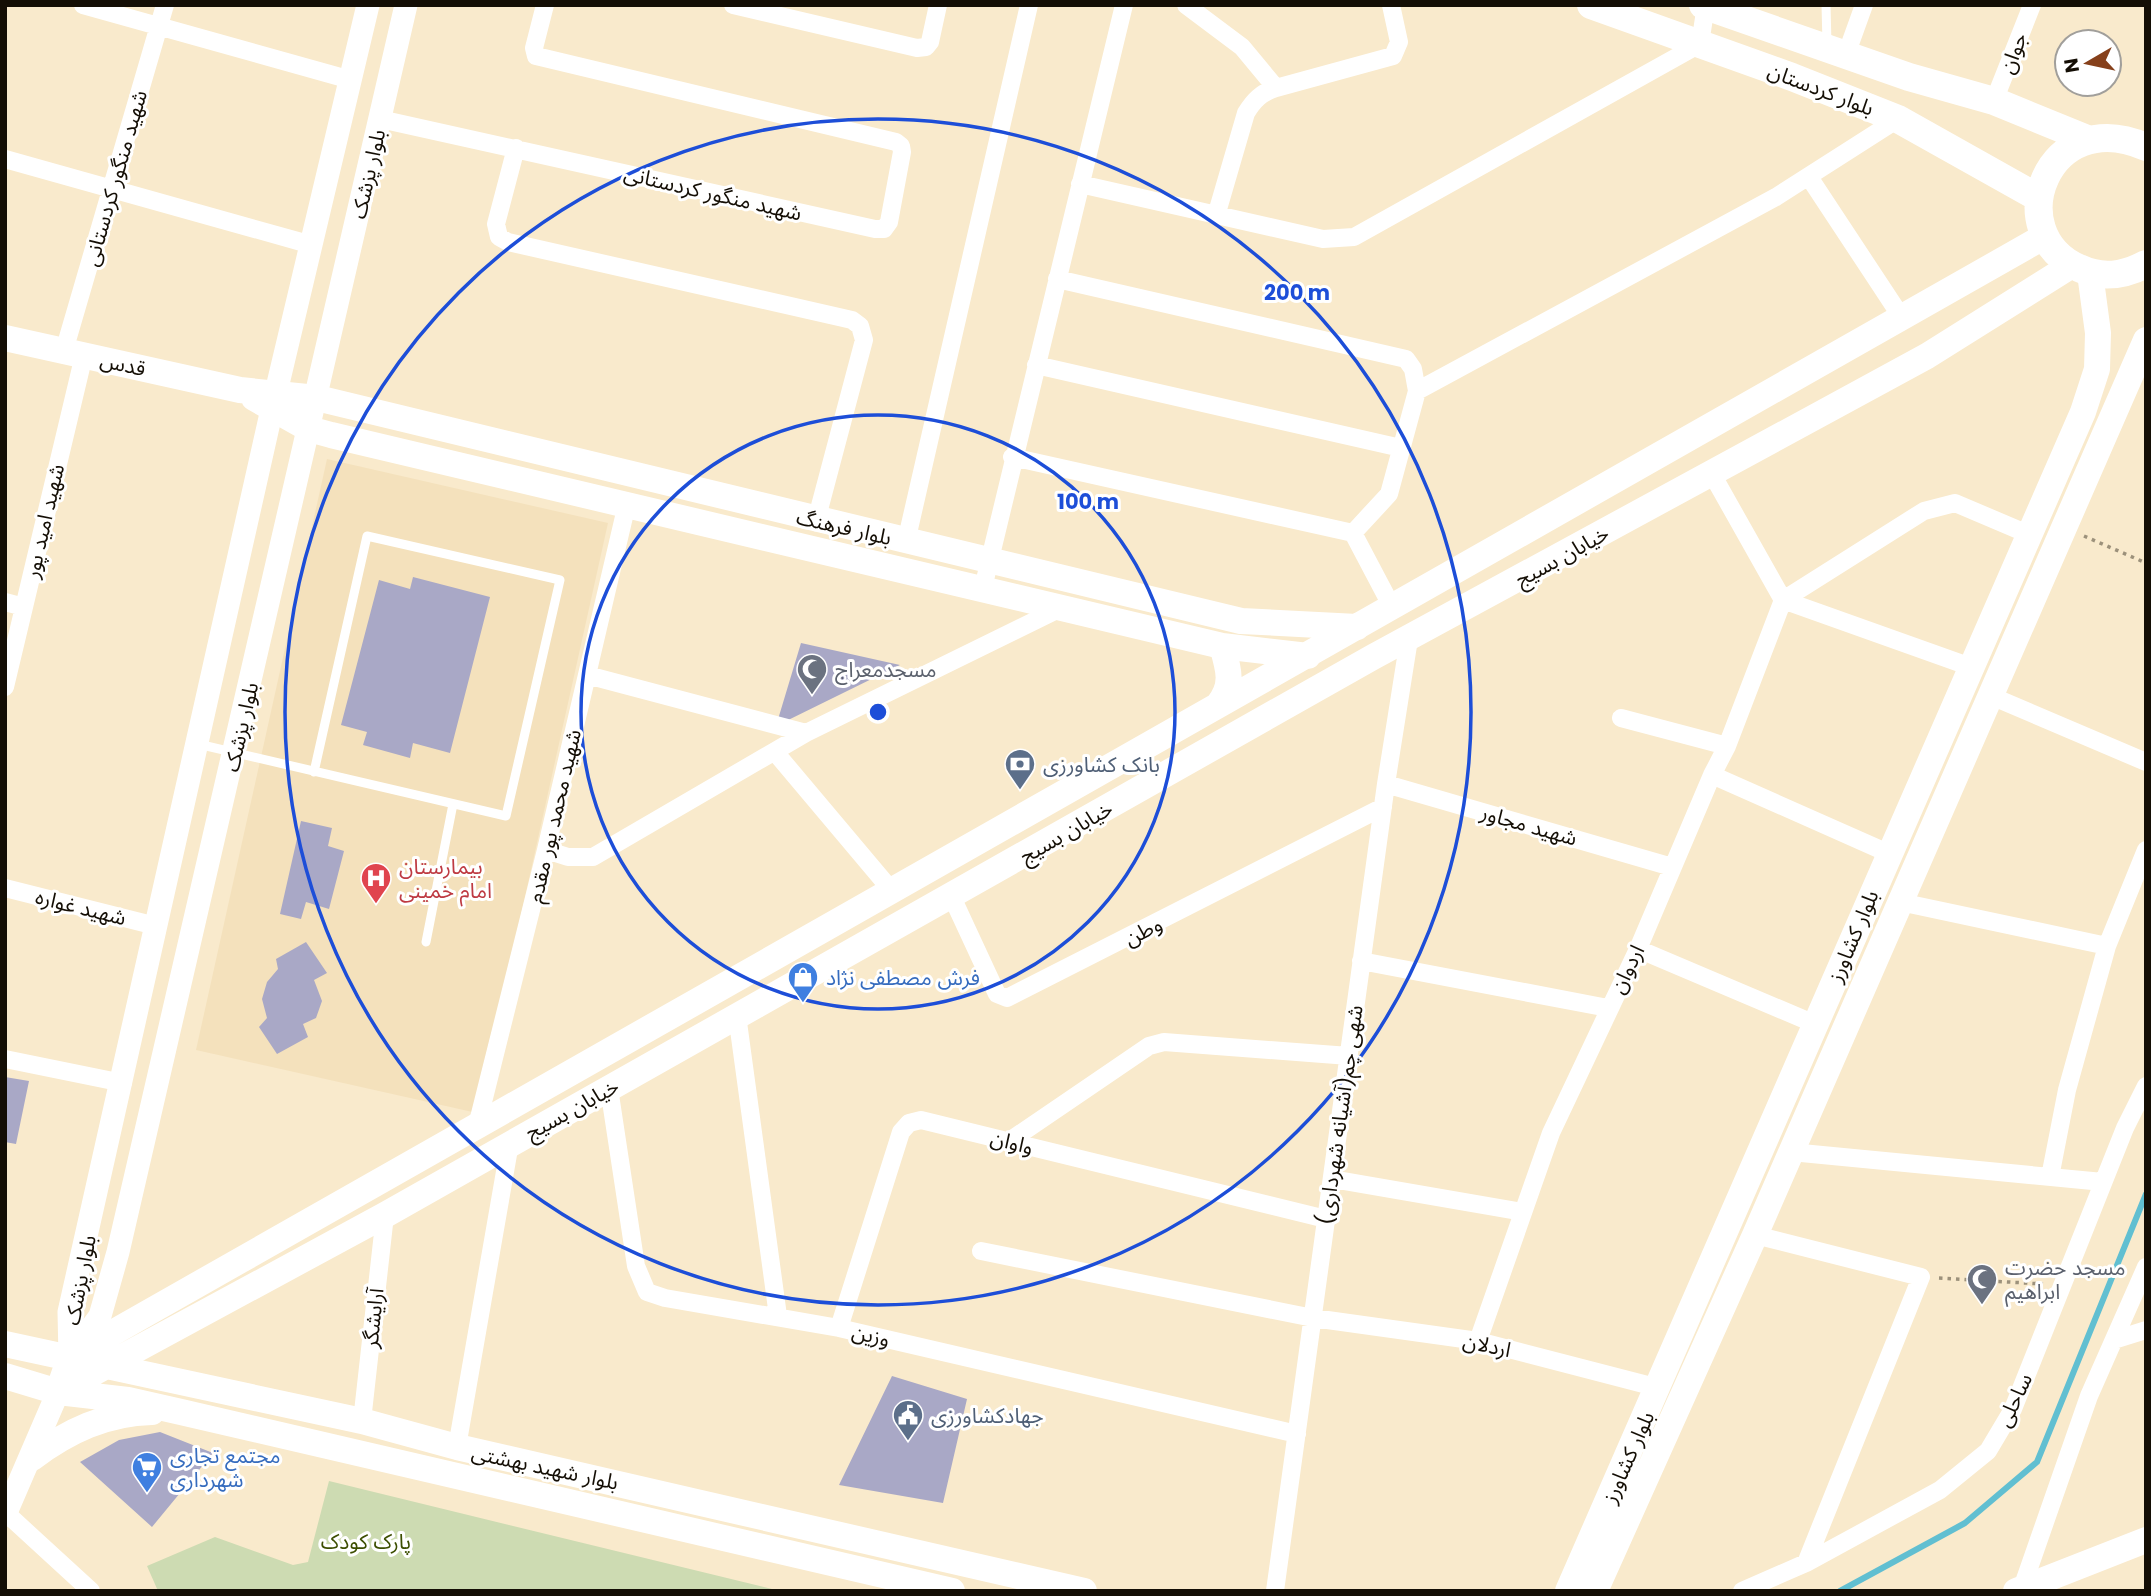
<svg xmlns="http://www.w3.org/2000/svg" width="2151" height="1596" font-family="Poppins,'Noto Sans Arabic',sans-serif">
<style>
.built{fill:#f4e1bc}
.green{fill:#cddbb2}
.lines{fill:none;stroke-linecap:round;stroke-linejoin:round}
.stream{stroke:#61bfd1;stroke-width:6}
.building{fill:#a9a8c6}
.path{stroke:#9c917b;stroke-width:3.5;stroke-dasharray:3.5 5;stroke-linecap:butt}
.service{stroke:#fff;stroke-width:9}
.minor{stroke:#fff;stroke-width:18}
.tertiary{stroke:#fff;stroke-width:23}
.secondary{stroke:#fff;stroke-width:26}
.primary{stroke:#fff;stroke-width:28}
.ring{fill:none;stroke:#1d4ed8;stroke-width:3.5}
.labels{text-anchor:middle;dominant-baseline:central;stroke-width:6;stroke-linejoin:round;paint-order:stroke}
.street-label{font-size:21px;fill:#140e05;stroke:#fff}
.worship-label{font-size:21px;fill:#5b616d;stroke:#fff;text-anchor:start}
.service-label{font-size:21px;fill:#4e5e75;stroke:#fff;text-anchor:start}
.health-label{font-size:21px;fill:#be3a42;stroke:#fff;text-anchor:start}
.shop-label{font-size:21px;fill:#366cbe;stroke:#fff;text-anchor:start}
.park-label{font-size:21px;fill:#3c4e00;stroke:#fff}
.centre{fill:#1d4ed8;stroke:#fff;stroke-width:3.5}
.ring-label{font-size:21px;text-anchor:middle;font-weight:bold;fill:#1d4ed8;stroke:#fff;stroke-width:6;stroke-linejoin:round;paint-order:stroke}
</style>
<rect width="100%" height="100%" fill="#f9eacc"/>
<path class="built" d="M327,459L608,523L477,1113L196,1050Z"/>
<path class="green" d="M329,1481L772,1589L771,1591H158L147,1566L215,1537L293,1565L308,1562Z"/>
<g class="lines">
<path class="stream" d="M1840,1591L1965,1523L2037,1462L2146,1194"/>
</g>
<path class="building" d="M413,577L490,597L450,753L413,743L410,758L363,745L367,732L341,725L379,580L410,589Z
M801,643L900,665L776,726Z
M301,821L332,828L328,846L344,851L329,909L306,902L301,919L280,914Z
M306,942L327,973L314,980L322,1001L316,1018L303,1024L308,1037L277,1054L259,1027L267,1018L262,999L267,982L278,969L276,959Z
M5,1077L29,1081L16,1144L5,1142Z
M892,1376L967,1399L943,1503L839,1485Z
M160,1432L213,1453L152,1527L80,1462L119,1440Z"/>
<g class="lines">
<path class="path" d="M2084,536L2146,563
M1939,1278L2043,1284"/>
<path class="service" d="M1826,5L1827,44
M198,744L506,816L560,580L367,536L314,772
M426,942L453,804"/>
<path class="minor" d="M83,5L351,80
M733,5L917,48L926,47L930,42L938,5
M1186,5L1242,47L1276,88
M1846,55L1864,5
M1994,101L2032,5
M380,119L875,229H884L889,222L902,152L901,146L896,142L536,56L534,48L545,5
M516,148L496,224L499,237L508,242L852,320L860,326L864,340L816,521
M5,159L312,245
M1809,177L1902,318
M1080,184L1323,239L1354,237L1700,44L1706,5
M1216,216L1246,113C1254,100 1261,93 1276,88L1393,56L1399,42L1391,5
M1057,279L1406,359L1413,369L1417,391L1389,494L1353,533L1392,607
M64,351L165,5
M1036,365L1401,448
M1417,391L1776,197L1898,119
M1012,457L1353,533
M1712,474L1783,600L1971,667
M906,542L1029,5
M983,588L1124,5
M1783,600L1924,511L1955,503L2028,534
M5,602L24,607
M587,675L806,733
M5,687L84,355
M1991,696L2146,762
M1621,718L1727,746
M775,752L892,891
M1712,775L1888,853
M1386,784L1672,867
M546,850L568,857H593L806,733L1063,607
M5,888L156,926
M952,897L997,994L1007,998L1383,807
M1900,902L2107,946
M1638,949L1815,1024
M1361,961L1608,1008
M737,1015L778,1316
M5,1059L123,1083
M609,1088L636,1266L647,1292L665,1298L839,1328L1297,1434
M477,1126L546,850L627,504
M1008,1142L1149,1046L1164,1042L1349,1056
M1791,1152L2103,1182
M2050,1177L2067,1090L2107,946L2146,850
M1332,1179L1523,1212
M1755,1235L1921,1277L1806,1563
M981,1251L1313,1318L1478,1341L1659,1388
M839,1328L901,1132L909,1123L921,1120L1326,1219
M2114,1340L2146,1330
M1478,1341L1551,1133L1638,949L1712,775L1727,746L1783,600
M362,1421L385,1215
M457,1447L510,1143
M6,1513L91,1591
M2022,1588L2089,1396L2146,1267
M1275,1591L1386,784L1409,639
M1742,1591L1806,1563L1940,1490L1988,1451L2013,1409L2125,1128L2146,1086"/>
<path class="tertiary" d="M72,1354L100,1316L118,1252L406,5
M70,1357L69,1312L272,409L368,5
M5,1515L58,1392"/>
<path class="secondary" d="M5,338L240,390L317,398L1241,621L1357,627
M254,398L309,429L331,435L1222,646L1308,656
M1218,705C1234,685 1229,670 1222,646
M5,1344L362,1421L457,1447L1084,1591
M5,1376L58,1392L128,1400L181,1412L952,1591
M58,1392L70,1357L2045,236
M58,1392L385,1215L1373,657L1927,356L2072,265
M32,1458C68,1431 106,1413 152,1412
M1568,1591L2083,412L2097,369L2098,333L2090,273
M1595,1591L1755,1235L2146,340
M2016,1591L2146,1540"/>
<path class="primary" d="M1591,5L1792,77L1898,119L2039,198
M1703,5L1909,77L1994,101L2087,139
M2146,147C2047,103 1999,233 2079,268C2102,279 2123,276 2146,264"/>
</g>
<g class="ring">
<circle cx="878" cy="712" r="297"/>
<circle cx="878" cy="712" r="593"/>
</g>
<defs>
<g id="mosque-pin" transform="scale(1.575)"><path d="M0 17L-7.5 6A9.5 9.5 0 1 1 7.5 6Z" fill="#6b7280" stroke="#fff"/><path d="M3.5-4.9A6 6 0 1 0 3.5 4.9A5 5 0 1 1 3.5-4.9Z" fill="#fff"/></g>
<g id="bank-pin" transform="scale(1.575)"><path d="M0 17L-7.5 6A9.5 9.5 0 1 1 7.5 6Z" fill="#5c6f8a" stroke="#fff"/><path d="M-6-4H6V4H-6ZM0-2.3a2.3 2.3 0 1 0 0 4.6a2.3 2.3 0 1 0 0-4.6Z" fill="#fff"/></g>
<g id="hospital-pin" transform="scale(1.575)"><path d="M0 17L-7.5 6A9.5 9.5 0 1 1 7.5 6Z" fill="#e0444e" stroke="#fff"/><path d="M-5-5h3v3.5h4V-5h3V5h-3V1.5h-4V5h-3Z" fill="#fff"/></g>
<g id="shop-pin" transform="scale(1.575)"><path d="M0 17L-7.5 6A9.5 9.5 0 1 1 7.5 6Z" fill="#3f7fe0" stroke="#fff"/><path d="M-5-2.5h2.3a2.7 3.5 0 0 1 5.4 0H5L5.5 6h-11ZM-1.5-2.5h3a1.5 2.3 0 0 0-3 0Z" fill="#fff"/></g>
<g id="civic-pin" transform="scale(1.575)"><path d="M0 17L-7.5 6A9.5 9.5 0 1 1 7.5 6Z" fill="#5c6f8a" stroke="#fff"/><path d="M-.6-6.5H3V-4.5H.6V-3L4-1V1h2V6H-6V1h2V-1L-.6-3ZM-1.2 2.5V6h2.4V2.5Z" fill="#fff"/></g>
<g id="supermarket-pin" transform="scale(1.575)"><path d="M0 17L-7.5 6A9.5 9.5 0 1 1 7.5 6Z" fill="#3f7fe0" stroke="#fff"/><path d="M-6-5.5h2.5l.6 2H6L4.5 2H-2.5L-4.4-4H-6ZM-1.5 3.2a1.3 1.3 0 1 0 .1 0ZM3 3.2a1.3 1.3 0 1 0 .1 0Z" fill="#fff"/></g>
</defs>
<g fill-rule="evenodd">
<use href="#mosque-pin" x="812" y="669"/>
<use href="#bank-pin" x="1020" y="764"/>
<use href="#hospital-pin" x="376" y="878"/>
<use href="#shop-pin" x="803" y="977"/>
<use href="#mosque-pin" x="1982" y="1279"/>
<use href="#civic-pin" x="908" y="1415"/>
<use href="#supermarket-pin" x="147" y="1467"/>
</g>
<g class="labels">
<g class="street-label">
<text transform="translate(2013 53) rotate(-69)">جوان</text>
<text transform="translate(1821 89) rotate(21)">بلوار کردستان</text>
<text transform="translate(368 174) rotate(-77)">بلوار پزشک</text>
<text transform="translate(115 178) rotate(-74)">شهید منگور کردستانی</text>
<text transform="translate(713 193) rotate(13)">شهید منگور کردستانی</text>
<text transform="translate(123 364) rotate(13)">قدس</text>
<text transform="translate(44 521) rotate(-77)">شهید امید پور</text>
<text transform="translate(844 527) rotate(13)">بلوار فرهنگ</text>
<text transform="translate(1562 556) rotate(-29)">خیابان بسیج</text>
<text transform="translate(241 727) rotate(-77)">بلوار پزشک</text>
<text transform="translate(554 816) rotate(-77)">شهید محمد پور مقدم</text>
<text transform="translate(1529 825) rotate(16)">شهید مجاور</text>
<text transform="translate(1066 832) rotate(-30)">خیابان بسیج</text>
<text transform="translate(81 907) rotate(14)">شهید غواره</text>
<text transform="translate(1143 931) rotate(-27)">وطن</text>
<text transform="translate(1853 936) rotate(-67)">بلوار کشاورز</text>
<text transform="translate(1627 969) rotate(-64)">اردوان</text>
<text transform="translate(572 1109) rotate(-29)">خیابان بسیج</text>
<text transform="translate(1340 1115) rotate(-82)">شهی چم(آشیانه شهرداری)</text>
<text transform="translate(1012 1142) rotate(14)">واوان</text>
<text transform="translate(80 1280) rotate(-79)">بلوار پزشک</text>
<text transform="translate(373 1318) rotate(-84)">آرایشگر</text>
<text transform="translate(871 1335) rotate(13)">وزین</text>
<text transform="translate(1487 1345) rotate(12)">اردلان</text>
<text transform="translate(2014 1400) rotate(-65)">ساحلی</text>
<text transform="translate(1628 1457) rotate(-66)">بلوار کشاورز</text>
<text transform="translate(545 1467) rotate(12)">بلوار شهید بهشتی</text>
</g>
<g class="worship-label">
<text x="835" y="669">مسجدمعراج</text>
<text x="2005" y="1267">مسجد حضرت<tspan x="2005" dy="24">ابراهیم</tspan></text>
</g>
<g class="service-label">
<text x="1043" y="764">بانک کشاورزی</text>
<text x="931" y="1415">جهادکشاورزی</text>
</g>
<g class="health-label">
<text x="399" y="866">بیمارستان<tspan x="399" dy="24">امام خمینی</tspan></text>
</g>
<g class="shop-label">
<text x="826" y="977">فرش مصطفی نژاد</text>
<text x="170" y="1455">مجتمع تجاری<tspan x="170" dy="24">شهرداری</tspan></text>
</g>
<g class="park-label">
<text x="366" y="1541">پارک کودک</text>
</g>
</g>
<circle cx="878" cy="712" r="10" class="centre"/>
<g class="ring-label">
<text x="1297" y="300">200 m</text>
<text x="1088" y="509">100 m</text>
</g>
<rect width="2151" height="1596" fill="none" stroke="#140e05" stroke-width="14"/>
<g transform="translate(2088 63) rotate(261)"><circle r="33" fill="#ffffff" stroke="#a19f9b" stroke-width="2"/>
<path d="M0-5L12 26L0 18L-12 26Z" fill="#86401b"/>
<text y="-10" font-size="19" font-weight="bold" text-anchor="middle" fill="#140e05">N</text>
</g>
</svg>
